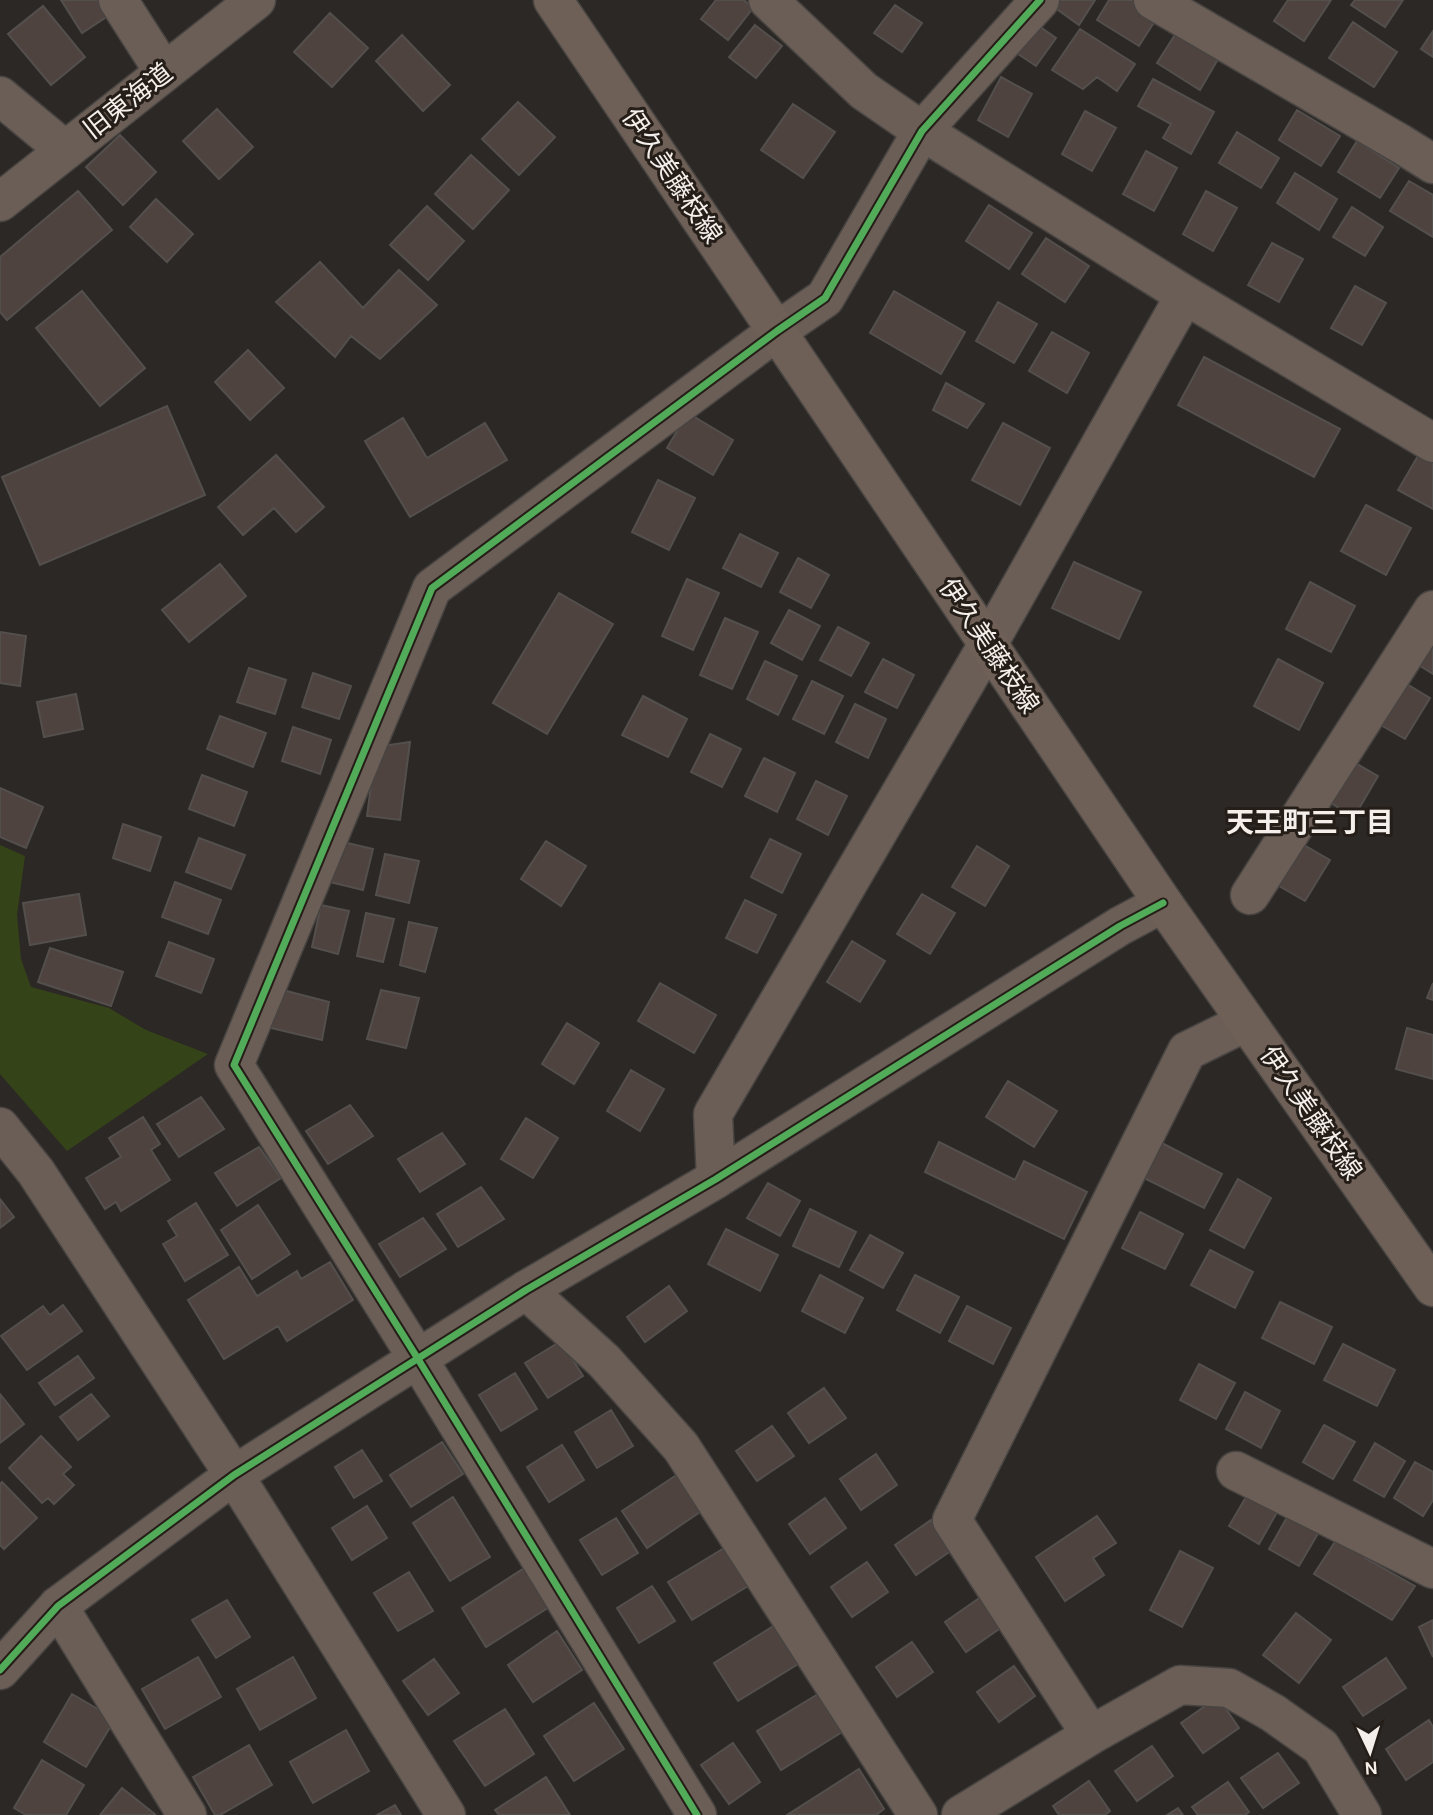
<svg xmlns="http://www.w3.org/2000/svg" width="1433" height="1815" font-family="Karla,'Noto Sans JP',sans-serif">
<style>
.green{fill:#354318}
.building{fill:#4f4340;stroke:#534f4d;stroke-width:2}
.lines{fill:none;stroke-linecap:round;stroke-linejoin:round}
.minor-casing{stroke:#474442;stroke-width:41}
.tertiary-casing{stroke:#474442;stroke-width:41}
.secondary-casing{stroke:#474442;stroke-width:41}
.minor{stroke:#6b5e56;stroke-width:38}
.tertiary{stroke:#6b5e56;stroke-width:38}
.secondary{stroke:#6e6057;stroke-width:38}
.cycleway-casing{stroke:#251d18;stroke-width:11}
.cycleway{stroke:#51ab58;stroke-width:7}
.labels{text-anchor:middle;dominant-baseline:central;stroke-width:6;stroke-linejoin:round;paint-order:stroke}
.street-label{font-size:26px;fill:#f4efeb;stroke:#251d18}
.neighbourhood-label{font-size:28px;font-weight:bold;fill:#f4efeb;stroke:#251d18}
</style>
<rect width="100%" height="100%" fill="#2c2825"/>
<path class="green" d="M0,845L25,856L17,915L21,959L31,987L109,1008L146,1030L208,1054L67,1151L0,1074Z"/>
<path class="building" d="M61,0H101L111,14L82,33Z
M716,0H744L753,8L728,40L701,19Z
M1055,0H1095L1079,25L1051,5Z
M1109,0H1132L1158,16L1139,46L1097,20Z
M1288,0H1331L1304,41L1274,21Z
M1355,0H1403L1385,27L1351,5Z
M895,5L922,23L902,52L874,33Z
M43,6L85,57L51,85L8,34Z
M330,13L368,48L332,87L294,52Z
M1029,19L1056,38L1036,66L1009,48Z
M1353,22L1397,52L1374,87L1329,58Z
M755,25L782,46L756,78L729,57Z
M1080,29L1135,64L1117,91L1097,77L1083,89L1052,70Z
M1433,31V57L1421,49Z
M1176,33L1218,59L1200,90L1157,63Z
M402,35L450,85L423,111L376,61Z
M1001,77L1032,94L1008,137L978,120Z
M1153,79L1214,112L1191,154L1163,138L1171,124L1138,106Z
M518,102L555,137L519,175L482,139Z
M793,104L835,132L803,178L761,150Z
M217,109L253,147L219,179L183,141Z
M1297,110L1340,136L1321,166L1279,140Z
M1085,111L1116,128L1092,171L1062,154Z
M1237,132L1279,158L1261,188L1219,163Z
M120,135L156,172L123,205L86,167Z
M1357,141L1399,168L1380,198L1338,172Z
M1146,151L1177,168L1154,211L1123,194Z
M471,155L509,190L473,229L435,194Z
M1295,173L1337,199L1319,230L1277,203Z
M1409,181L1433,195V237L1390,211Z
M78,191L112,230L7,320L0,312V257Z
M1206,191L1237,208L1213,251L1183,234Z
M156,199L193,234L167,262L130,227Z
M989,205L1032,233L1009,269L966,241Z
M427,206L464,241L428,280L390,245Z
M1352,207L1383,227L1365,256L1333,237Z
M1046,238L1089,266L1065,302L1022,274Z
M1272,243L1303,259L1279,302L1248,285Z
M320,262L363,308L399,270L437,305L380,359L351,336L335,357L276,302Z
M1355,286L1386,303L1362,345L1331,328Z
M82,291L145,368L100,406L36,328Z
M894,291L965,332L941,374L870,333Z
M998,302L1037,324L1014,363L976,341Z
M1052,332L1089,353L1067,393L1029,371Z
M248,350L284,388L250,420L215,382Z
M1204,357L1340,429L1314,477L1178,405Z
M946,383L984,404L967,428L933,410Z
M167,406L205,495L40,565L2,477Z
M688,413L733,440L713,475L667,448Z
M403,418L427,458L485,423L507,460L410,517L365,441Z
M1003,423L1050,448L1020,505L972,480Z
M1419,454L1433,462V509L1398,490Z
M276,455L324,507L296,532L274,508L243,535L218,507Z
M658,480L695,498L669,550L632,532Z
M1366,505L1411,528L1386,575L1341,551Z
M740,534L778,553L761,587L723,568Z
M798,558L829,575L811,608L780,592Z
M1074,562L1141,592L1119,639L1052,608Z
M220,564L246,596L189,642L162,610Z
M687,579L719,593L693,650L662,636Z
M1310,582L1355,606L1331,652L1286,629Z
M559,593L613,624L547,734L493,703Z
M789,610L820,626L802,660L771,643Z
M725,618L758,632L732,689L700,675Z
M1433,624V674L1411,660Z
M838,627L869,643L851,676L820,660Z
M0,632L26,636L20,686L0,683Z
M883,659L914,675L897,708L865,692Z
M1278,659L1323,683L1299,730L1254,706Z
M765,661L797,676L778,715L747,699Z
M249,668L286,680L275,714L237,702Z
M313,673L351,686L339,719L302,707Z
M1397,678L1430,698L1405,739L1372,720Z
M812,681L843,696L824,734L793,719Z
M76,694L83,729L44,737L37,702Z
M643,696L687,719L668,757L622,735Z
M855,704L886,719L868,758L836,742Z
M220,716L266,733L253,767L207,749Z
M293,727L331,740L320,774L282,761Z
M710,734L741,749L722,787L691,772Z
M410,742L400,820L367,816L376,747Z
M1345,757L1378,776L1354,817L1321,797Z
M764,758L795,773L777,812L745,796Z
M202,775L247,792L234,826L189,809Z
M816,781L847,796L828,835L797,819Z
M0,788L43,807L26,848L0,837Z
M123,824L161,837L150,871L113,858Z
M199,838L245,855L231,889L186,872Z
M770,839L801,854L782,893L751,877Z
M339,841L373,849L363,890L330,882Z
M546,841L586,866L561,906L521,879Z
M1297,841L1330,860L1305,901L1272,882Z
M977,846L1009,866L985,906L952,887Z
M385,854L419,861L409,903L376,895Z
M175,882L221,900L208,934L162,917Z
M79,894L86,935L30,945L23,903Z
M922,894L955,913L930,954L897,934Z
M745,900L776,915L757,953L726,938Z
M321,905L349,911L338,954L312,947Z
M366,913L394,919L383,962L357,956Z
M409,922L437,928L425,972L400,965Z
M852,941L885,961L860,1002L827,982Z
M169,942L214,959L201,993L156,976Z
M50,948L123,972L111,1006L38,982Z
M660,983L716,1015L694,1053L638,1021Z
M1433,983V1000L1427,998Z
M279,989L329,1002L322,1040L271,1028Z
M381,990L419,998L406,1048L367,1039Z
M567,1023L599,1043L574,1084L542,1064Z
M1407,1028L1433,1035V1079L1396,1069Z
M631,1070L664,1089L640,1131L607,1111Z
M1008,1081L1057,1111L1034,1147L986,1117Z
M201,1097L224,1129L179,1157L157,1124Z
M350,1105L373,1136L328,1164L306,1131Z
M143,1117L160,1144L151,1150L170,1180L121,1211L116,1202L105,1209L86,1178L121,1157L109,1138Z
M526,1118L558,1138L533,1178L501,1159Z
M442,1133L465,1164L420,1192L398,1159Z
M1156,1140L1222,1174L1204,1208L1138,1175Z
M939,1142L1015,1180L1024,1161L1087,1192L1064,1239L925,1172Z
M259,1147L281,1178L237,1206L215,1173Z
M1238,1179L1271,1198L1244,1248L1210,1230Z
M768,1183L800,1201L780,1236L747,1218Z
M481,1187L504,1219L458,1247L437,1214Z
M0,1199L14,1217L0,1228Z
M196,1203L228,1255L185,1281L163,1244L177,1236L168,1221Z
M258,1205L290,1254L252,1279L221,1230Z
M810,1209L856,1232L839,1267L793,1246Z
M1140,1212L1183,1234L1165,1269L1122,1248Z
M423,1218L446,1249L400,1277L379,1244Z
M726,1229L778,1255L760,1291L708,1264Z
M870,1235L903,1253L883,1288L850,1270Z
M1210,1250L1253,1272L1235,1308L1191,1285Z
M330,1262L353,1300L287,1341L278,1326L224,1359L188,1300L239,1267L257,1296L297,1271L301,1279Z
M820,1275L863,1298L845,1333L802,1311Z
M915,1275L959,1297L940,1333L897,1310Z
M669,1286L687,1311L645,1342L627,1317Z
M1280,1302L1332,1327L1314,1364L1262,1338Z
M63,1305L82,1331L27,1370L1,1336L43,1306L50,1315Z
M967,1306L1011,1328L993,1364L949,1341Z
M561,1341L583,1376L548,1398L525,1363Z
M1343,1344L1395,1370L1377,1406L1324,1380Z
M78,1356L94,1378L55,1405L39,1383Z
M1199,1364L1235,1383L1216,1419L1180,1400Z
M515,1373L537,1409L501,1431L479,1395Z
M824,1388L846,1418L809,1443L788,1413Z
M1245,1392L1280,1411L1261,1448L1226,1429Z
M0,1394L24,1424L0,1443Z
M91,1394L109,1416L78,1440L60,1417Z
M611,1410L633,1446L597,1468L575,1432Z
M1324,1425L1355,1442L1333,1479L1303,1462Z
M772,1426L794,1456L757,1481L736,1451Z
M41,1436L71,1467L63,1474L74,1485L54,1504L48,1498L42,1503L9,1468Z
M442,1442L463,1474L411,1507L390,1475Z
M1375,1443L1405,1461L1384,1497L1354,1480Z
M562,1445L584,1480L549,1502L527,1467Z
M362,1450L382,1481L354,1498L335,1467Z
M876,1454L897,1485L861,1510L840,1479Z
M1415,1462L1433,1472V1500L1423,1516L1394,1498Z
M681,1472L706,1508L647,1548L622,1511Z
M2,1482L37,1518L4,1549L0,1545V1484Z
M1250,1490L1280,1507L1259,1544L1229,1526Z
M453,1497L490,1557L450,1581L413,1523Z
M825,1498L846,1528L810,1554L789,1524Z
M367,1506L387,1538L352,1560L332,1528Z
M1290,1512L1320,1530L1299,1566L1269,1549Z
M1097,1516L1116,1543L1093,1558L1104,1575L1065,1601L1036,1557Z
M616,1518L638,1553L602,1575L580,1540Z
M931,1520L952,1550L916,1575L895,1545Z
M1340,1534L1368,1547L1365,1558L1415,1586L1392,1620L1314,1574Z
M734,1542L758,1580L692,1620L668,1582Z
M1180,1551L1213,1568L1182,1627L1150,1610Z
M867,1562L888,1592L852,1617L831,1587Z
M526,1567L551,1606L486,1647L462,1608Z
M409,1572L433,1611L398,1631L374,1593Z
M652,1586L675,1621L639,1643L617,1608Z
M981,1597L1002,1627L966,1652L945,1622Z
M227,1600L250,1637L216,1658L192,1620Z
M1296,1613L1331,1640L1299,1683L1263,1655Z
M1433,1620V1657L1419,1627Z
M780,1622L803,1661L738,1701L714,1663Z
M557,1631L582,1670L533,1702L508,1665Z
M912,1642L933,1672L897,1697L876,1667Z
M198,1657L221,1697L165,1729L142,1689Z
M293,1657L316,1698L260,1730L237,1689Z
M1386,1658L1406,1688L1363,1716L1343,1687Z
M434,1659L459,1693L428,1715L403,1681Z
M1014,1666L1035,1696L999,1722L977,1692Z
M823,1691L847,1729L781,1770L757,1731Z
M72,1694L115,1719L86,1767L44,1742Z
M1218,1697L1239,1728L1203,1753L1181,1723Z
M594,1703L624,1749L574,1781L544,1736Z
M505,1709L534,1754L485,1786L454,1741Z
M1429,1720L1433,1727V1762L1406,1780L1386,1749Z
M346,1730L369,1771L313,1803L290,1762Z
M733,1743L760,1782L729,1804L701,1765Z
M249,1745L272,1785L220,1815H215L193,1777Z
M1152,1746L1173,1776L1137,1801L1115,1771Z
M1278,1753L1299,1783L1263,1808L1241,1778Z
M42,1760L84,1785L66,1815H26L14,1808Z
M859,1769L884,1809L876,1815H787Z
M546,1777L570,1815H499L495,1810Z
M1089,1781L1110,1811L1105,1815H1059L1053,1806Z
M1228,1782L1249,1812L1245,1815H1198L1192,1807Z
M122,1788L156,1815H100Z
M395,1805L401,1815H377Z
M1178,1808L1183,1815H1167Z"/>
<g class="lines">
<g class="minor-casing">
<path id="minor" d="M118,0L164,72
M768,0L864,91L922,131L1185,295L1433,443
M1153,0L1401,144L1433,164
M0,96L65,150
M1250,895L1433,610
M716,1179L713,1114L988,644L1185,295
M526,1290L604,1361L681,1447L918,1815
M1236,1471L1433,1569
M58,1606L187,1815
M1091,1735L952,1520L1187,1051L1246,1022
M697,1815L418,1359L234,1065L432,588L777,331L825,298L922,131L1040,0
M961,1815L1091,1735L1180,1685L1229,1688L1273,1713L1321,1747L1362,1815"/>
</g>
<g class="tertiary-casing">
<path id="tertiary" d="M0,202L256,0
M0,1127L36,1172L234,1475L446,1815
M0,1670L58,1606L234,1475L526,1290L716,1179L1120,926L1163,903"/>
</g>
<g class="secondary-casing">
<path id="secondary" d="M553,0L1163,903L1433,1287"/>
</g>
<use href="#minor" class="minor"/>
<use href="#tertiary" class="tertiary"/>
<use href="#secondary" class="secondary"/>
<g class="cycleway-casing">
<path id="cycleway" d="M0,1670L58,1606L234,1475L526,1290L716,1179L1120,926L1163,903
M697,1815L418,1359L234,1065L432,588L777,331L825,298L922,131L1040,0"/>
</g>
<use href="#cycleway" class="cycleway"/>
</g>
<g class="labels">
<g class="street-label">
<text transform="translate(128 101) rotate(-38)">旧東海道</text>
<text transform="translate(672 176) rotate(56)">伊久美藤枝線</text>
<text transform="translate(989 646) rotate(56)">伊久美藤枝線</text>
<text transform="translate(1311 1113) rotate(55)">伊久美藤枝線</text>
</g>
<g class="neighbourhood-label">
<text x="1310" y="822">天王町三丁目</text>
</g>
</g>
<g transform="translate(1370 1752) rotate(176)" stroke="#251d18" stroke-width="5" paint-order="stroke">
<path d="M0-5L12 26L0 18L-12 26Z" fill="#f4efeb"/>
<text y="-10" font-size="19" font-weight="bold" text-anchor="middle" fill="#f4efeb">N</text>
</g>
</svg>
